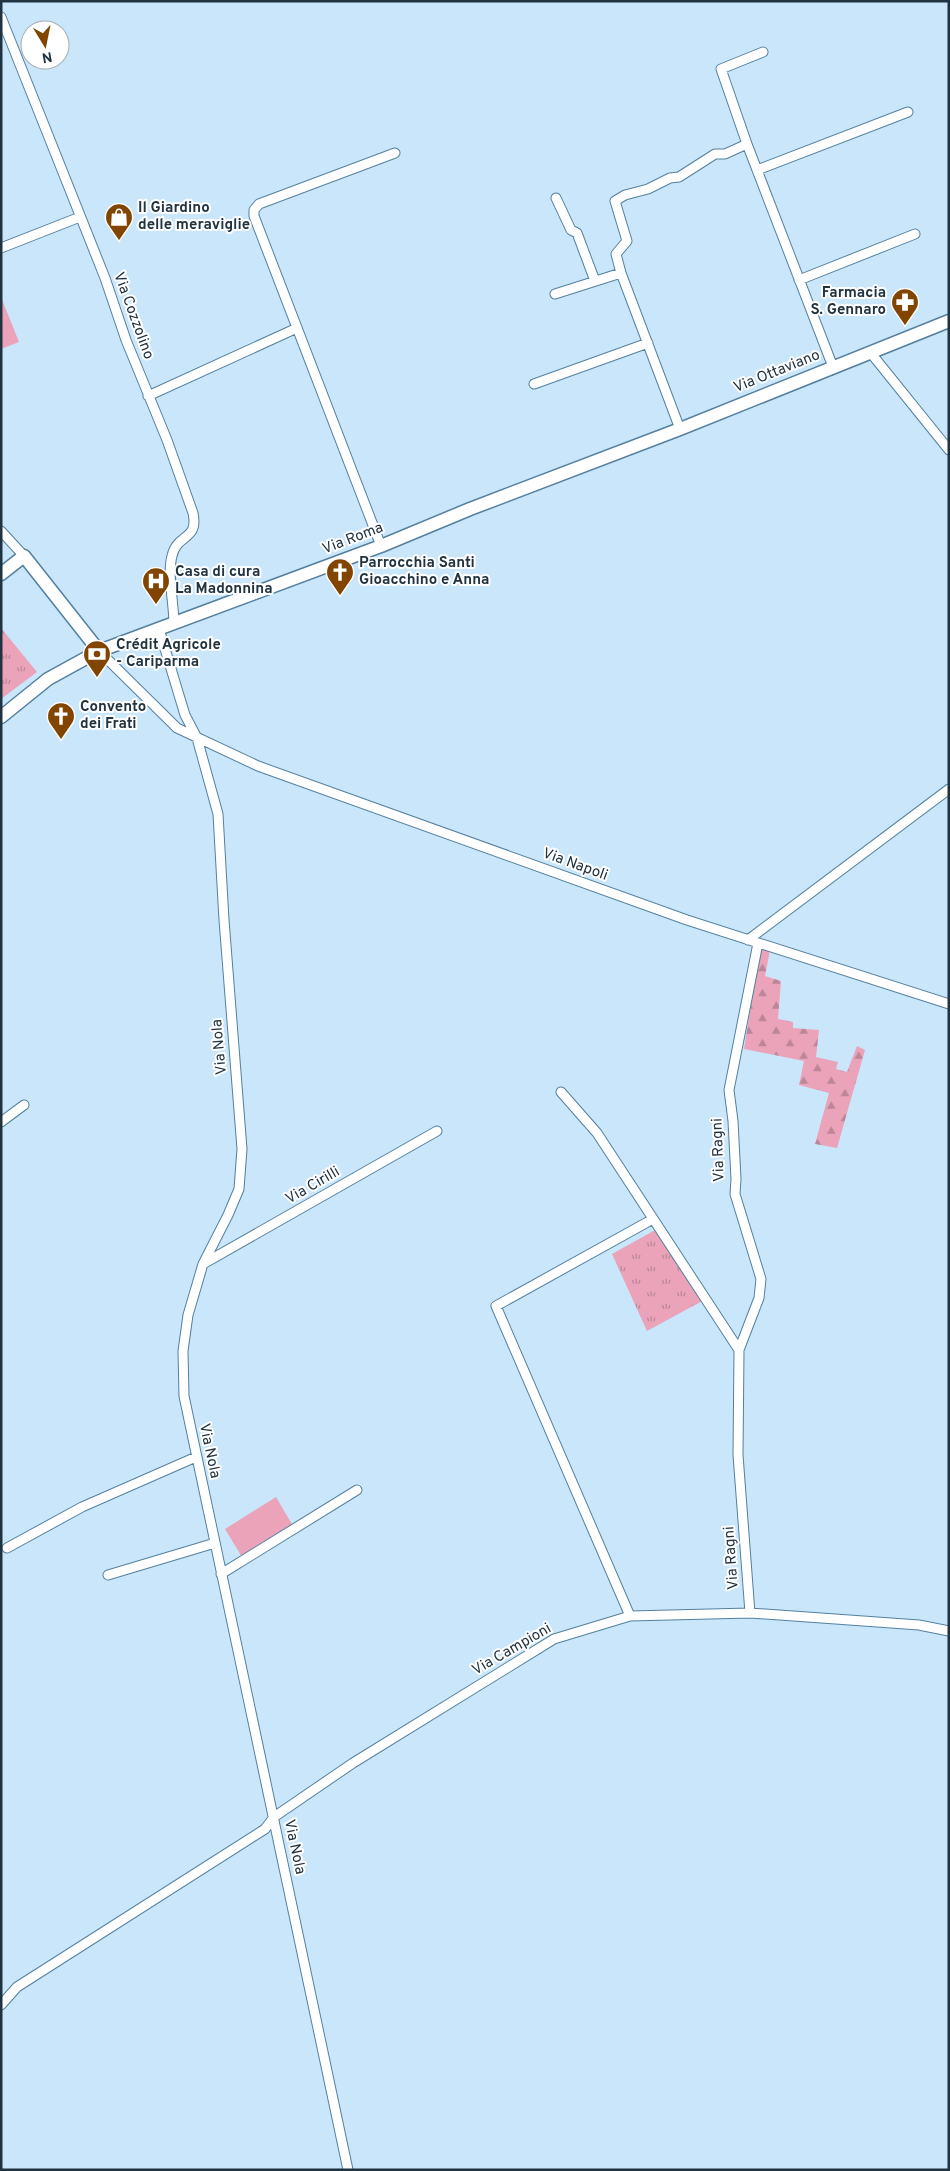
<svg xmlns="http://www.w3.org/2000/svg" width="950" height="2171" font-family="Overpass,sans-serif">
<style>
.forest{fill:url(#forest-firs)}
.park{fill:url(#park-tufts)}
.pitch{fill:#eaa3b9}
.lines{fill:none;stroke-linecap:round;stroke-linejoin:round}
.minor-casing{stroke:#53809f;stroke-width:11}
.secondary-casing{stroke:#53809f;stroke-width:15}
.minor{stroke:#fff;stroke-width:9}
.secondary{stroke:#fff;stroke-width:12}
.labels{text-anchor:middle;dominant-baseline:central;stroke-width:4;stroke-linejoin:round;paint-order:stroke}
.poi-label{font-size:15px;font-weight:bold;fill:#203340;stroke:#fff;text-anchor:start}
.street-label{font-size:15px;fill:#203340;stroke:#fff}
</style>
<defs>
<pattern id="forest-firs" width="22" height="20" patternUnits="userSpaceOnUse" patternTransform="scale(1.25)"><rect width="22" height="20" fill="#eaa3b9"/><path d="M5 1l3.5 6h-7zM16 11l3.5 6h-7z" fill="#bd8598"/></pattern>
<pattern id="park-tufts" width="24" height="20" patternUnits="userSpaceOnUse" patternTransform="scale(1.25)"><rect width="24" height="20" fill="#eaa3b9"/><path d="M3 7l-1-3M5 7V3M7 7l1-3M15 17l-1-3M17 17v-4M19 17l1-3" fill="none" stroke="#bd8598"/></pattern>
</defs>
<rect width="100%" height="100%" fill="#cae6fb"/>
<path class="forest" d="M760,946L770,950L765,976L781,981L778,1019L793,1022V1028L819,1030L816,1057L838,1062L836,1069L847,1072L857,1046L865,1050L837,1148L815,1144L829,1093L799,1085L804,1061L744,1049Z"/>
<path class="park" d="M1,628L37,672L1,699Z
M657,1229L704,1300L647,1331L612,1254Z"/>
<path class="pitch" d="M1,297L19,342L1,349Z
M276,1497L293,1526L242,1557L225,1529Z"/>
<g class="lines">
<g class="minor-casing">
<path id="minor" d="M1,17L105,278L126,340L167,440L193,513C199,541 177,533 172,556C167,574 174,604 174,624
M763,52L721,69L747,144L833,367
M757,170L908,112
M556,198L571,230L577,233L595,281
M1,248L80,217
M799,280L915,234
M555,294L621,273
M870,352L949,450
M534,384L648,343
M148,396L297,328
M680,429L621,273L616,254L627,241L615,201L625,195L648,189L670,178L679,177L715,154H725L747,144
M1,531L24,556
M381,546L254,216V210L259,204L395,153
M159,629L185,715L197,738L218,814L224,920L242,1149L239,1189L228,1215L203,1264L188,1315L183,1351L184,1396L348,2170
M99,651L177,728L258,766L687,920L949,1004
M748,940L949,789
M561,1092L597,1133L739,1350L738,1455L750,1613
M1,1122L24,1105
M203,1264L437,1131
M739,1350L759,1298L761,1279L735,1194L736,1179L733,1121L729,1090L758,943
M7,1548L82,1507L196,1457
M221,1574L357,1490
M108,1575L215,1543
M630,1616L496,1306L653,1219
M1,2005L17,1987L265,1829L274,1817L353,1763L554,1639L630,1616L750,1613L919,1625L949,1631"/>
</g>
<g class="secondary-casing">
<path id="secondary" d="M1,574L24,556L99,651
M1,717L48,679L99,651L381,546L470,509L680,429L949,321"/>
</g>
<use href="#minor" class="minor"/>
<use href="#secondary" class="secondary"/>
</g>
<defs>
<g id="shop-pin" transform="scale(1.4375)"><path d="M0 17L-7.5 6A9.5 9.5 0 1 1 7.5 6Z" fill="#814500" stroke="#fff"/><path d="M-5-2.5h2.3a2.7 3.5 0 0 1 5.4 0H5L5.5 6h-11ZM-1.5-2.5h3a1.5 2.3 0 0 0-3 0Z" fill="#fff"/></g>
<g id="pharmacy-pin" transform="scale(1.4375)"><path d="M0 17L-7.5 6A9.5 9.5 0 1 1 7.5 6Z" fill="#814500" stroke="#fff"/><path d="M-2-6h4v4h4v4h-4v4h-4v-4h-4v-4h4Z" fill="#fff"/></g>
<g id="church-pin" transform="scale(1.4375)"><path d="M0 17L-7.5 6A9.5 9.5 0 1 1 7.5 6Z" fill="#814500" stroke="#fff"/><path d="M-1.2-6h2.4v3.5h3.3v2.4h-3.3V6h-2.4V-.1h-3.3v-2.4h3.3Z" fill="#fff"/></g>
<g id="hospital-pin" transform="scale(1.4375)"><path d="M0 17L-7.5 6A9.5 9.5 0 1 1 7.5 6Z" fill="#814500" stroke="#fff"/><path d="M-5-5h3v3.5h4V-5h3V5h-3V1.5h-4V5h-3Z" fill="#fff"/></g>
<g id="bank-pin" transform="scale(1.4375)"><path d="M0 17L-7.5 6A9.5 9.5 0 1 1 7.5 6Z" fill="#814500" stroke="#fff"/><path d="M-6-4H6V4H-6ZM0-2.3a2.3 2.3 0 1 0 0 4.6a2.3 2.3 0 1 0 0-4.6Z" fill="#fff"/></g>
</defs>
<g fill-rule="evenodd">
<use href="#shop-pin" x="119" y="217"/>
<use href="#pharmacy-pin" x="905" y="302"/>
<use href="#church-pin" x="340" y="572"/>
<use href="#hospital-pin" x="156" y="581"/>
<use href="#bank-pin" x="97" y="654"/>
<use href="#church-pin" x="61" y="716"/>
</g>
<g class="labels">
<g class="poi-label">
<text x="138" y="208">Il Giardino<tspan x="138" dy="17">delle meraviglie</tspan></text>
<text x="886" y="293" text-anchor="end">Farmacia<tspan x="886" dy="17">S. Gennaro</tspan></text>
<text x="359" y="563">Parrocchia Santi<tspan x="359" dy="17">Gioacchino e Anna</tspan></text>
<text x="175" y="572">Casa di cura<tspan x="175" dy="17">La Madonnina</tspan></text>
<text x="116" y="645">Crédit Agricole<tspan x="116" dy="17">- Cariparma</tspan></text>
<text x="80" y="707">Convento<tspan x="80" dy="17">dei Frati</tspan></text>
</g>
<g class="street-label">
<text transform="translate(133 316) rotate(70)">Via Cozzolino</text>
<text transform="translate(777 372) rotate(-22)">Via Ottaviano</text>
<text transform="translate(353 539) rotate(-21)">Via Roma</text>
<text transform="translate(575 865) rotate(20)">Via Napoli</text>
<text transform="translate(220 1047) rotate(-95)">Via Nola</text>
<text transform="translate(719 1150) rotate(-92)">Via Ragni</text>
<text transform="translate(313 1186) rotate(-30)">Via Cirilli</text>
<text transform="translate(209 1451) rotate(78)">Via Nola</text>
<text transform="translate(732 1558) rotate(-94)">Via Ragni</text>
<text transform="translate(512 1650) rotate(-30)">Via Campioni</text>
<text transform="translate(294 1847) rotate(78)">Via Nola</text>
</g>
</g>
<rect width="950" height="2171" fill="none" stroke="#203340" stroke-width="5"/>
<g transform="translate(45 45) rotate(170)"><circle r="24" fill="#ffffff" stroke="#a6adb3"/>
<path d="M0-4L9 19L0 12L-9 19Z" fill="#814500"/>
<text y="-8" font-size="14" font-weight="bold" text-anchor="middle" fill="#203340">N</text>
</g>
</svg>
